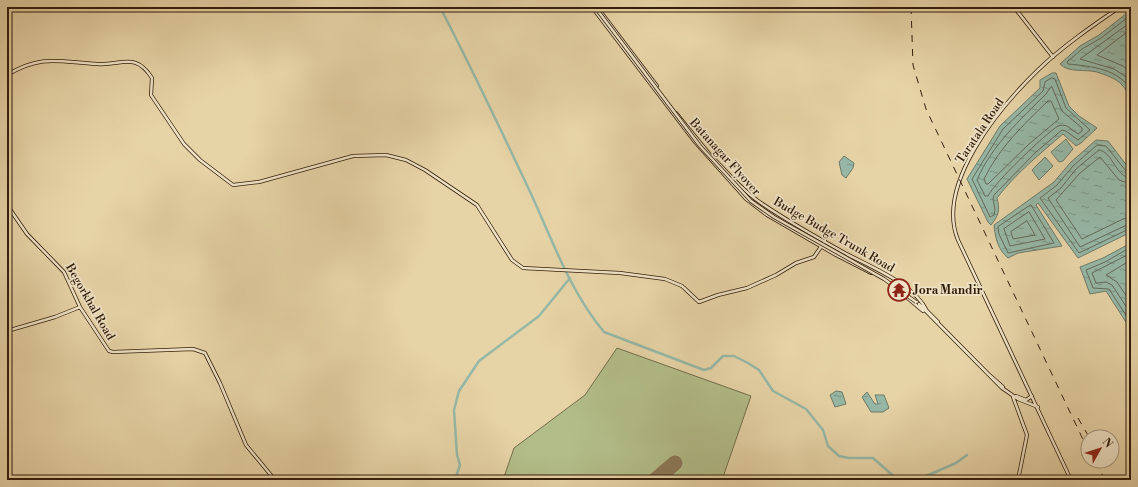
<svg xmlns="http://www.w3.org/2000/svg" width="1138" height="487" font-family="'Libre Bodoni',serif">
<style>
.green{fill:#b2bd89;stroke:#726d4a}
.water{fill:url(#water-ripples);stroke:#6e7a69}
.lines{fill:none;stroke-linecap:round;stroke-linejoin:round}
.shore{stroke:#646a59;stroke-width:1}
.canal{stroke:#96b8a7;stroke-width:2.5}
.runway{stroke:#8c7858;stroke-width:15}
.secondary-casing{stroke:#321d0b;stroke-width:4}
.secondary{stroke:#efe2c5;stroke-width:2.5}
.rail{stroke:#321d0b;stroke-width:1;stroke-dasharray:7 7;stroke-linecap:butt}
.secondary-bridge-casing{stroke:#321d0b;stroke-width:4;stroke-linecap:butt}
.secondary-bridge{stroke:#efe2c5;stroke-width:2.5}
.labels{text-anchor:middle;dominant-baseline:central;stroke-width:3.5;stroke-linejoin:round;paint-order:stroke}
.street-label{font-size:12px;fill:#321d0b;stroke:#efe2c5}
.poi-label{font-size:12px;font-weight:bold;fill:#321d0b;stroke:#efe2c5;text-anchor:start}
</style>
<defs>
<pattern id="water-ripples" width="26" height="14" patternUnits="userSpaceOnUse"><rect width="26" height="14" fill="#96b8a7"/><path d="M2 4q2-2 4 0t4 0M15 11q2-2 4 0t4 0" fill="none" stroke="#7b9586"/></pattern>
</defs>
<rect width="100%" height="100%" fill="#e6d3a6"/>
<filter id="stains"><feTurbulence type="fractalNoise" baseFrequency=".005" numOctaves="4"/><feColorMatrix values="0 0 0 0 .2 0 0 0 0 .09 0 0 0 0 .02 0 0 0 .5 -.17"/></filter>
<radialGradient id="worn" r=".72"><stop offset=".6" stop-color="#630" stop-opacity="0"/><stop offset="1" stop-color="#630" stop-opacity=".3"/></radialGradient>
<path class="green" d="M617,348L751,396L722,480H663L678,467L672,459L648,480H503L514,448L585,395Z"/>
<path class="water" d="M1131,10V97C1127,95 1126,88 1122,85C1116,78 1105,75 1097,72C1086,69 1068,73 1060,64L1080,46L1099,35Z
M1052,73H1056L1069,106L1079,116L1097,128L1081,143L1076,146L1063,134C1041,153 1015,174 997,198C1000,210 999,215 991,225L988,222L967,179L1000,126L1040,88V80Z
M1066,139L1073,149L1063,161L1059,162L1051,152Z
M1096,140L1108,141L1131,171V232L1078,258L1038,203L1036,205L1062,246L1018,253L1008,258C998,250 995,237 994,225L1054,182L1070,163Z
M844,156L854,163L853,168L846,178L842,175L839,162Z
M1045,157L1053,166L1039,180L1032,170Z
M1131,243V330L1106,291L1090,294L1080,267L1103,258Z
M836,391L842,392L846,404L835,407L830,395Z
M867,392L875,404H878L875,395H884L889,408L883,412H871L862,397Z"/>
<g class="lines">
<path class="shore" d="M1131,15L1101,38L1082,49L1067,62L1068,64C1090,66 1121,69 1131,91
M1131,22L1080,59L1114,69L1131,80
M1131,29L1097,55L1123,66L1131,72
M1052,78L1055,79L1066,108L1090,130L1078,140L1066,131L1062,130L1036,152L994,195L993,199L995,209L994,215L990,217L972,179L1003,129L1043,91L1045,82Z
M1052,87L1062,111L1082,128V131L1078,134L1067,126C1064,125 1061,125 1058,126C1045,134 994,183 988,196H985L977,180C992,145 1020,120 1046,94L1050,88Z
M1048,101H1051L1059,119L1029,144L988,184H986L984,179C999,148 1023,125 1048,101Z
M1131,173L1126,171L1106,146L1097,145L1073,166L1057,185L1040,198L1079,253L1131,228
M1131,178C1115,177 1113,152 1099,150L1076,169L1061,188L1048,198L1080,247L1131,223
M1131,184L1119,180L1100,157L1080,173L1056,200L1082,239L1123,219L1131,217
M1031,205L1054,243L1008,253L999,234L998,227Z
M1029,212L1045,239L1010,246L1004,229Z
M1027,221L1035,235L1013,239L1011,232Z
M1131,247L1105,262L1086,270L1093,288L1109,289L1131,323
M1131,253L1092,273L1096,283L1106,282L1112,285L1131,314
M1131,260L1106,275L1117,282L1131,303"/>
<path class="canal" d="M440,7C472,69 502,132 532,196C553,242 571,293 604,332L704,370L711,368L723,356H734L748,363L759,370L773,391L806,409L823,430L828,446L839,456L849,458H873L898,480
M455,480L460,465L457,455L454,410L459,391L479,361L539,316L570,278
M917,480L956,463L967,455"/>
<path class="runway" d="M655,480L675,463"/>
<g class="secondary-casing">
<path id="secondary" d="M592,7L695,142L746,199L767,215L836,255L871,273
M597,7L657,86
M1014,7L1053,57
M7,75C42,54 59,62 97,64C121,66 135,51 152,78L151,95L184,144L200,160L233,185L259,182L353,156L386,155L406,160L425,170L477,205L512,260L523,268L620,273L665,279L682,286L699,302L718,295L747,288L776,275L796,263L814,257L825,241
M676,113L711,156
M714,159C730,175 745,193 764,205C789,222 816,237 843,252C868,266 914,283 927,311
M7,205L27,234L64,272L80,307L109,351L113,352L193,349L205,353L220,383L246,445L275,480
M904,295L923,311
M919,304L1002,388L1018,399L1038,407
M926,310L938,322
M7,331L55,317L80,307
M986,372L1003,387
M1016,396L1026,400L1032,396
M1013,397L1027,435L1018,480
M1071,480L958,240C935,184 1000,107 1038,70C1063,46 1092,26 1120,7"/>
</g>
<use href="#secondary" class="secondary"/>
<path class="rail" d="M911,7L913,65L926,109L1088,450
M1078,418L1089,437
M1096,461L1105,480"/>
<g class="secondary-bridge-casing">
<path id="secondary-bridge" d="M595,7L700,146L751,201L774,217L884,279L916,302"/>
</g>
<use href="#secondary-bridge" class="secondary-bridge"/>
</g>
<defs>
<g id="temple-ring" transform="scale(1.15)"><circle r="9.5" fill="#efe2c5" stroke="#8f2418" stroke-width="1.5"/><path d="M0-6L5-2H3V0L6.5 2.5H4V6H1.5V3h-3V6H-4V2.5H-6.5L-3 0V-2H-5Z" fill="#8f2418"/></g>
</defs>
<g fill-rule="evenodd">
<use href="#temple-ring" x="899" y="290"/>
</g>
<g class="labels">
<g class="street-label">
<text transform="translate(980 131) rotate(-56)">Taratala Road</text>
<text transform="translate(725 157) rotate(48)">Batanagar Flyover</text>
<text transform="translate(834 235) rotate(30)">Budge Budge Trunk Road</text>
<text transform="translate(90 302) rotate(60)">Begorkhal Road</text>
</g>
<g class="poi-label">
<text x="914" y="290">Jora Mandir</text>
</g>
</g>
<rect width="1138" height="487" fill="none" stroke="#e6d3a6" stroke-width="24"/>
<rect x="8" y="8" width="1122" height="471" fill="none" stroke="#321d0b" stroke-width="2"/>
<rect x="12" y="12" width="1114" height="463" fill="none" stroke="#321d0b"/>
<g transform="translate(1100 449) rotate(51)"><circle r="19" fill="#efe2c5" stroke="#a3937b"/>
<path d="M0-3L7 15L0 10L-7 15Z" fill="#8f2418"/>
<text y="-6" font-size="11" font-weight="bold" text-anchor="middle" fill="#321d0b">N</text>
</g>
<rect width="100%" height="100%" filter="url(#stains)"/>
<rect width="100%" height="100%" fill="url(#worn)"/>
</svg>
